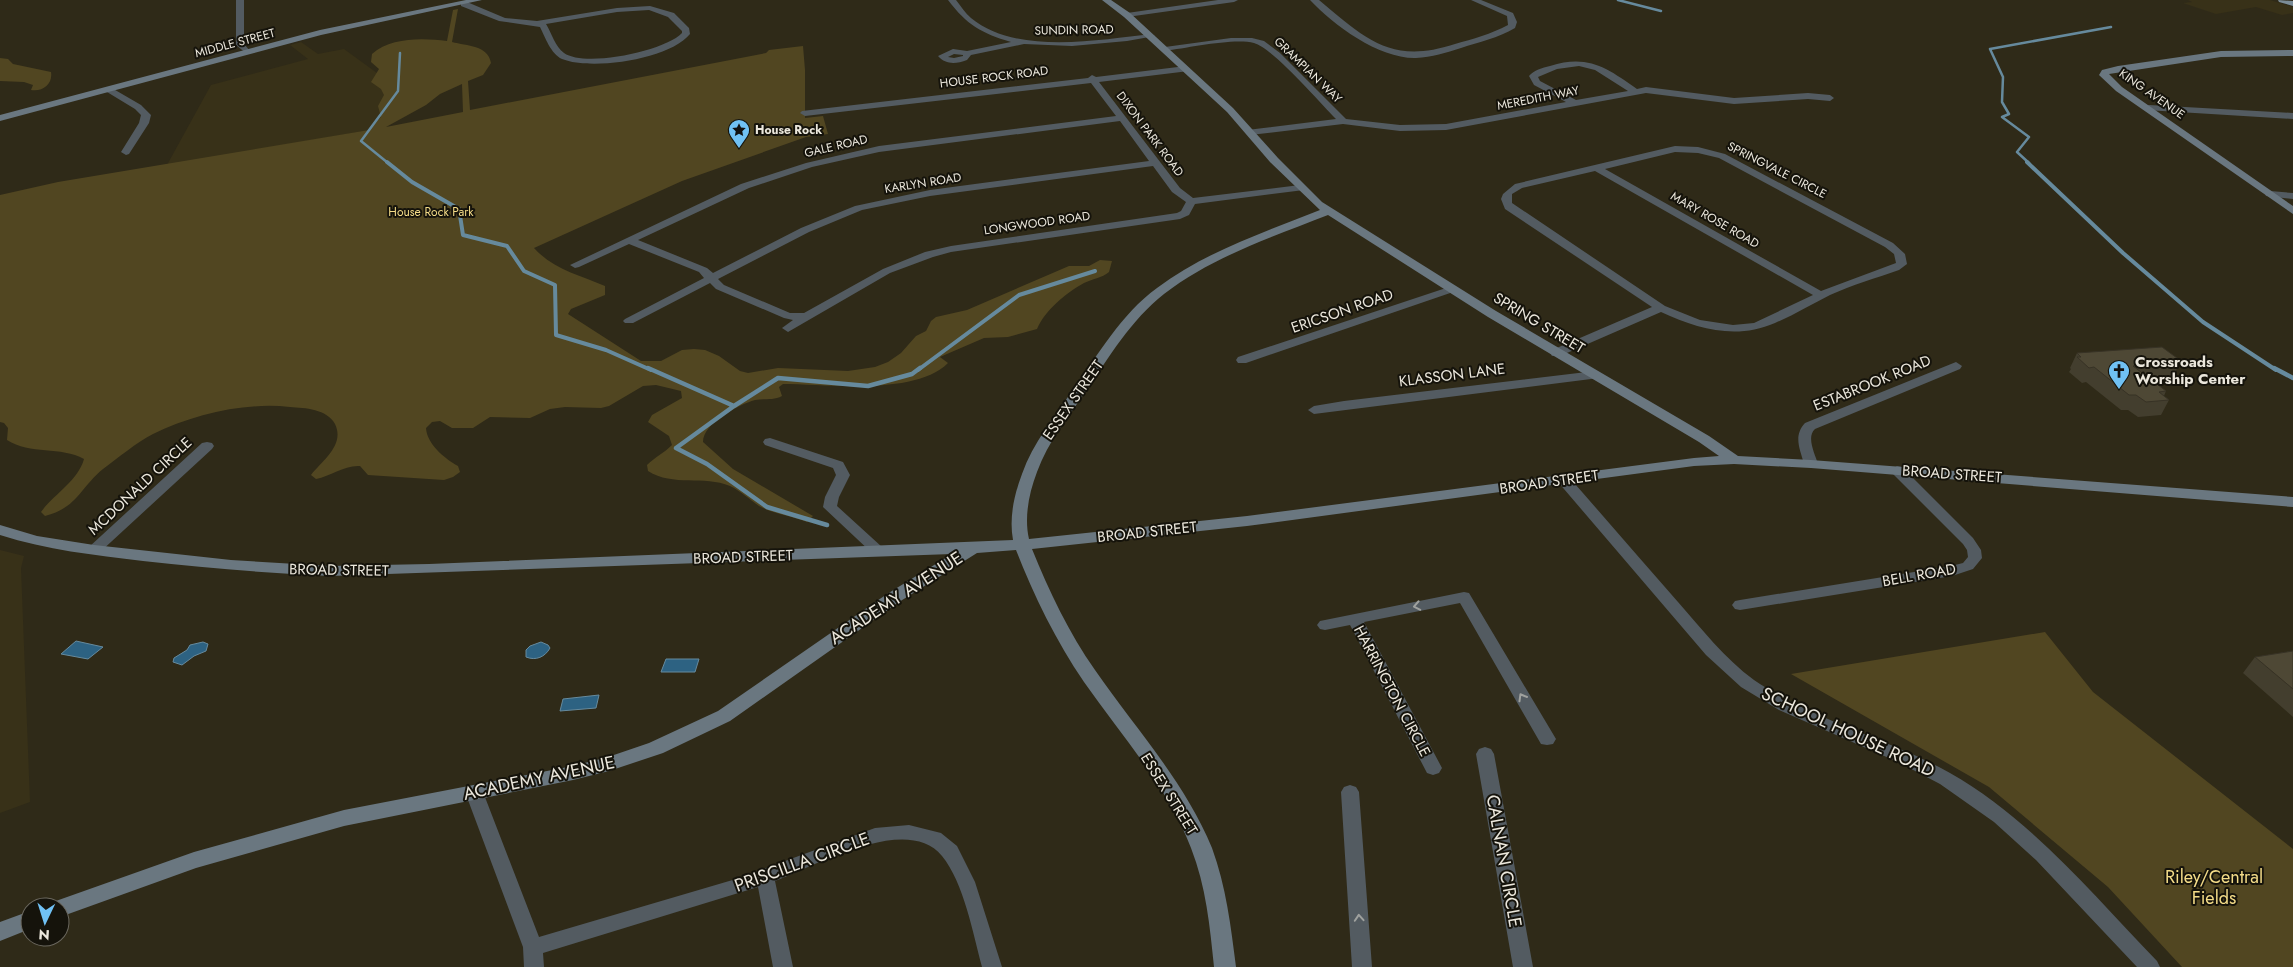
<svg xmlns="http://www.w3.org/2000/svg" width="2293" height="967" font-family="Jost,sans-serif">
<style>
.built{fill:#383118}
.green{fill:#514621;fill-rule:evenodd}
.water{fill:#2d6282;stroke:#668a9d}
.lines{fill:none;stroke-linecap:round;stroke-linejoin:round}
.stream-far2{stroke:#668a9d;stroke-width:2.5}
.stream-far1{stroke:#668a9d;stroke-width:4}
.stream{stroke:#668a9d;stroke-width:4.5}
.street{fill:#535b61;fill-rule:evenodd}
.secondary{fill:#6a7780;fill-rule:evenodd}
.primary{fill:#7b8c97;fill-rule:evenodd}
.wall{fill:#433e2e}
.building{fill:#4e4835;stroke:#373225}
.oneway{stroke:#9fa19e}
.labels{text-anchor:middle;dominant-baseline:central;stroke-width:4;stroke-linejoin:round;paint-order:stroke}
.far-street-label{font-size:12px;fill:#ebe7dc;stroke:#15130b}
.far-poi-label{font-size:12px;font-weight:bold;fill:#ebe7dc;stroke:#15130b;text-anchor:start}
.far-park-label{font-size:12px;fill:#f4dc88;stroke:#15130b}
.street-label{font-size:15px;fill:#ebe7dc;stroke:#15130b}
.poi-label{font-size:15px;font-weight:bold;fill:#ebe7dc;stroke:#15130b;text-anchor:start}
.near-street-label{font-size:18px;fill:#ebe7dc;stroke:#15130b}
.near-park-label{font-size:18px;fill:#f4dc88;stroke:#15130b}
</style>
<rect width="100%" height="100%" fill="#2f2a18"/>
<path class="built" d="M2188,0H2270L2293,7V13L2282,15L2256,7L2216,14L2183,3L2192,2Z
M301,42L318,54L344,49L399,89L382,128L167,165L211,85L308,59L290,45Z
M0,550L24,556L21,568L30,802L0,813Z"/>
<path class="green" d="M458,9L452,42C467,46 488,45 491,63L483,75L468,81L470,110L766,53L769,50L803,46L805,70V118L823,116L828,134L806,137L682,181L534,248C553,269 579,275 605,286V295L571,309L568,314L641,361H661L682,350L694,349L705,350L719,356L740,371L748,373L778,368L848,371L875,367L888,362L901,353L916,336L926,331L931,321L936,317L967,310L1069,266H1089L1100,260L1112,261L1109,272C1102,278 1092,279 1084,283C1066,293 1045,310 1037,329L1008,337L984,338L940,357L948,363C915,396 827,384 783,384L779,387L782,396C773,401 764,398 755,400C738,405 703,423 703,442L733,469L813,516L807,522C792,516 773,514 759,506C750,500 741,491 730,486C704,475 673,487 648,471L647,465C655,457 664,453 672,445L669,436L648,422L652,415L682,398L681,391L656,385L643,386L609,406L601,408L565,407L550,409L530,418L490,417L473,428H452L440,421L432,422L426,428C427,444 444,458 458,466L460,472L453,477L444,480L368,475L360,466C344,465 331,476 316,479L311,475C323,460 345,445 335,424C327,409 305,408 290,407C245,402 194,414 153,434C136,443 119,457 103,469C80,488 77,508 45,516L41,512C54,494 78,481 84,459C61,446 30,455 7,440L8,428L4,423L0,422V195L58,182L369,130L381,117L378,106L384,95L381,89L371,82L379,69L371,62L372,54C391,37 423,38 447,41L453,10ZM462,84L463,112L386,127L426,105L440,94Z
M0,58L8,59L13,64L51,72C53,84 43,92 31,90L33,85L24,82L0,81Z
M2045,632L2093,692L2293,849V967H2182L2108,887L1989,787L1791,674Z"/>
<path class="water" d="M76,641L103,647L88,659L61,654Z
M203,642L208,644L206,651L194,656L182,665L173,662L174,658L187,650L190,645Z
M541,642L548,645L550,648C545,657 536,661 526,657V650L530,646Z
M666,659H699L695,672H661Z
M599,695L596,708L560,711L563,699Z"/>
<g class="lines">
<path class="stream-far2" d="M1618,0L1661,11
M388,163L361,141L398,91L400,53
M2029,163L2017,152L2029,137L2002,117L2009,114L2002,102L2003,77L1990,49L2111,27"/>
<path class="stream-far1" d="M387,162L412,182L459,209L463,235L507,246L524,271L555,285L556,335L606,350L651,370
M2027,162L2123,253L2203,322L2276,370
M918,370L1019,295L1095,271"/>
<path class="stream" d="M648,368L734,406
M2274,368L2293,378
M827,525L767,507L707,464L676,448L734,406L778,378L868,386L912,374L920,368"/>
<path class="street" d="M236,0H244V44L251,52L247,54L236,45Z
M948,0H956C961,6 965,13 971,18C1015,55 1099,40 1151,34L1155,36L1127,41L1072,46L1024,44L971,55L967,60C956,64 946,65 938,56L953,49L967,51L1011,42C981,33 967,25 948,0ZM954,54L963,55V56L954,58L948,57Z
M1218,0H1238L1234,2L1127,17L1123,15L1127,13Z
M1310,0H1319C1366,39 1391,65 1455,44C1473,39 1491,34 1508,25L1507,16L1471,0H1481L1513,13L1517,22L1515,28C1498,38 1479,42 1461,48C1446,53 1432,57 1416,58C1380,59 1334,26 1310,0Z
M461,2H467L505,18L537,21L617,8L650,6L674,13L689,28L690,34C670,59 592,71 562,59C551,54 545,37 540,27L499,21L461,6ZM649,10L668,17L682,31V33C665,51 585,68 564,53C555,46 552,34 546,24L617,12Z
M1231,38H1252L1264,41L1280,53L1346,119L1400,125L1446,124L1566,102L1534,85L1529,76C1534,70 1542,68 1550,66C1588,54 1607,68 1637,89L1646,87L1734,98L1808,93L1830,95L1834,98L1830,101L1808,99L1734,104L1646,93L1446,130L1400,131L1343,124L1250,135L1247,134V130L1336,119C1319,102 1274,49 1254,43C1233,38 1188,48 1165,51L1161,49L1165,47ZM1579,66L1595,70L1628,91L1576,100L1540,81L1538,77L1557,69Z
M1186,66L1190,69L1189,71L1099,82L1180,188L1193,198L1300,185L1304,186V190L1195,204L1189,215L1180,219L951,252L933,257L890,273L788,332L782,328L793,320L784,318L716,289L710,283L633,323H625L623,321L625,319L704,278L699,272L629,244L579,267L575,268L570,265L741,184L806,163L879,146L1116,116L1091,83L805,116L800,113L802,111L1088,78L1092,75L1096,77ZM1120,121L1149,161L930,190L855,206L801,228L713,273L707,268L638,240L749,188L812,167L879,152ZM1153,166L1172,192L1186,202L1181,211L1177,213L951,246L925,252L883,269L804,313H790L724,285L718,279L809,232L862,210L930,196Z
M110,87L141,105L151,115L149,123L129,154L126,155L121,152L139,123L141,115L135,109L107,92V88Z
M2149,105L2293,113V119L2146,110V106Z
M1675,146L1698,147L1725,154L1893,243L1905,254L1907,264L1899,270C1876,278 1852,285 1830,295C1812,304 1794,315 1775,323C1736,340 1698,329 1661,312L1560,356H1552L1550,353L1552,350L1652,307L1505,209L1501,199L1503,194L1515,184ZM1675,152L1698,153L1719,158L1885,247L1894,254L1896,263L1821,291L1605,169ZM1595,171L1813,295L1754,323L1733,325L1700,320L1665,306L1512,203V194L1522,188Z
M2270,191L2293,193V199L2266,196L2265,194Z
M1452,286L1458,289L1456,291L1246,363H1238L1236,360L1238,357Z
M1956,362L1962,366L1960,369L1815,429C1806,437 1815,454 1818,464L1811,468L1804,464C1800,449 1793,436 1805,423Z
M1595,371L1601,375L1599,378L1314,414L1308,410L1314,406L1344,401Z
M770,438L843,462L850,475L839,497L837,506L882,547L884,550L882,553H872L823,507L825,497L836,475L833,468L765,445L763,442L765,439Z
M207,442L212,443L214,446L212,449L99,553H89L87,550L89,547L202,443Z
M1897,466L1902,467L1973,538L1981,550L1982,558L1973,569L1952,576L1740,610L1735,609L1732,605L1735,601L1740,600L1951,566L1963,563L1968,557L1967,550L1963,544L1892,473L1890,470Z
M1563,475L1568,476C1605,518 1641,560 1678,602C1701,628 1725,659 1754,680C1814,721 1887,738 1950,773C2030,818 2094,896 2157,961L2160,967H2137L2036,860L1994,822L1940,784L1898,762L1779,710L1741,687L1706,655L1558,482L1556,479L1558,476Z
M1464,592L1469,593L1556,739L1553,744L1547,745L1541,744L1460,603L1364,622L1442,768L1439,773L1433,775L1427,773L1350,625L1325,630L1320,629L1317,625L1320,621L1325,620Z
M1485,747L1491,749L1494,754L1533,967H1513L1476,754L1479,749Z
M474,785L480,787L483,792L539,937L736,879L875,828L909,825L941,833L957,846L975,882L1002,967H982C973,934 964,883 942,856C907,813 816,866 775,881L793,967H773L758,887L543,953L544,967H524L523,947L465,792L468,787Z
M1350,785L1356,787L1359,792L1372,967H1352L1341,792L1344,787Z"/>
<path class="secondary" d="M466,0H482L321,35L0,121V115L320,30Z
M1102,0H1111L1130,13L1233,108L1278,158L1322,202L1496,311L1709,436L1738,456L1811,460L2293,497V507L1811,468L1734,464L1694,466L1247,526L1032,549C1049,591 1069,633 1095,670C1135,728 1185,782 1212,848C1226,886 1231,927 1236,967H1214C1210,927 1206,886 1191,848C1168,787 1121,735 1084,682C1056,641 1034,596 1016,550L977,553L899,602L730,721L663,753L609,771L573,780L344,826L196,868L60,917V907H50L53,902L194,852L344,810L573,766L608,757L649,743L718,711L887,594L952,554L330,576C267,573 205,568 143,561C94,555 47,550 0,535V525L37,536L94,545L231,560L330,566L429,564L1013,540C1009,518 1014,495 1022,474C1033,443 1054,417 1073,390C1098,355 1121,314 1157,288C1205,252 1264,232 1320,210L1270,162L1227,112L1124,17ZM1328,215L1488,317L1699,442L1719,456L1694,458L1247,516L1029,539C1024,517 1029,493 1037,472C1048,442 1068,417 1086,391C1109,357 1131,320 1164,294C1212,257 1272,237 1328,215Z
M2293,50V56L2221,57L2109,74L2122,87L2293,206V214L2116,91L2099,75L2102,70L2118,66L2221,51Z
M30,911V929L0,941V922Z"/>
<path class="primary" d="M2278,0L2293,1V6L2279,2Z"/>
</g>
<path class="wall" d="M2077,353L2181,361L2173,376L2150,379L2166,391L2164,396L2169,400L2161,415L2138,417L2128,410H2121L2086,382L2082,383L2069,372L2071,369L2070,368Z
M2293,651V717L2243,673L2255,657Z"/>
<path class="building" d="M2162,347L2181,361L2133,366L2166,391L2159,392L2169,400L2146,402L2136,395H2129L2094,367L2089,368L2077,357H2081L2077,353Z
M2293,651V689L2255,657Z"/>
<defs><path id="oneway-chevron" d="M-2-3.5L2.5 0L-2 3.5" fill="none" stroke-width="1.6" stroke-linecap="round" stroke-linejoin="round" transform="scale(1.25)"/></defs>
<g class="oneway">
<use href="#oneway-chevron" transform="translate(1417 606) rotate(169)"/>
<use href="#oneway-chevron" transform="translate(1522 697) rotate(-120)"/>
<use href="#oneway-chevron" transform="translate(1359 918) rotate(-94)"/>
</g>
<defs>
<g id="sight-pin" transform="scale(1.125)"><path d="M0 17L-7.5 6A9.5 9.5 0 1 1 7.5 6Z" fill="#70c1f4" stroke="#15130b"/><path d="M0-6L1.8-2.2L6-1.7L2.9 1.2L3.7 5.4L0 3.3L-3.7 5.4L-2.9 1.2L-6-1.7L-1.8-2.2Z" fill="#111"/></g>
<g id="church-pin" transform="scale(1.125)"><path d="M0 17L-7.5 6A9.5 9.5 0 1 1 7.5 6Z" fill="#70c1f4" stroke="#15130b"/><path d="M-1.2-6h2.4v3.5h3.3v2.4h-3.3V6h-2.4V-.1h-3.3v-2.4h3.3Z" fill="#111"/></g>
</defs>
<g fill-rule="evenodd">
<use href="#sight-pin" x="739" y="130"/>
<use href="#church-pin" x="2119" y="371"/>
</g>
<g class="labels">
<g class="far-street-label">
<text transform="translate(1074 30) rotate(-1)">SUNDIN ROAD</text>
<text transform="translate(235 43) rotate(-15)">MIDDLE STREET</text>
<text transform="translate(1308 70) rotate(44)">GRAMPIAN WAY</text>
<text transform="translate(994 77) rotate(-7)">HOUSE ROCK ROAD</text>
<text transform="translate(2152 94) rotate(35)">KING AVENUE</text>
<text transform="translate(1538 98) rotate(-11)">MEREDITH WAY</text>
<text transform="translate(1150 134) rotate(53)">DIXON PARK ROAD</text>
<text transform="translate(836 146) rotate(-13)">GALE ROAD</text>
<text transform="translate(1777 170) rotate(27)">SPRINGVALE CIRCLE</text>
<text transform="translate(923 183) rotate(-9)">KARLYN ROAD</text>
<text transform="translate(1715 220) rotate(30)">MARY ROSE ROAD</text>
<text transform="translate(1037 223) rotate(-8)">LONGWOOD ROAD</text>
</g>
<g class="far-poi-label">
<text x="755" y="130">House Rock</text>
</g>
<g class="far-park-label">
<text x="431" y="212">House Rock Park</text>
</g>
<g class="street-label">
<text transform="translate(1342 311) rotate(-19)">ERICSON ROAD</text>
<text transform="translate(1539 323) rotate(31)">SPRING STREET</text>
<text transform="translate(1452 375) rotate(-7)">KLASSON LANE</text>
<text transform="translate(1872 383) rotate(-22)">ESTABROOK ROAD</text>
<text transform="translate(1073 400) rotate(-55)">ESSEX STREET</text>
<text transform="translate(1952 474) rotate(4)">BROAD STREET</text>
<text transform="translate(1549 482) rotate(-8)">BROAD STREET</text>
<text transform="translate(140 486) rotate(-43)">MCDONALD CIRCLE</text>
<text transform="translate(1147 532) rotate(-6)">BROAD STREET</text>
<text transform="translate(743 557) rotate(-2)">BROAD STREET</text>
<text transform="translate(339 570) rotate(1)">BROAD STREET</text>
<text transform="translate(1919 575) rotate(-10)">BELL ROAD</text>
<text transform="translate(1392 691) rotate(62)">HARRINGTON CIRCLE</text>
<text transform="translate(1169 794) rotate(58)">ESSEX STREET</text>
</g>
<g class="poi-label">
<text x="2135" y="362">Crossroads<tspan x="2135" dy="17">Worship Center</tspan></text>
</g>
<g class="near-street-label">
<text transform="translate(896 598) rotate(-33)">ACADEMY AVENUE</text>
<text transform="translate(1848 732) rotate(25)">SCHOOL HOUSE ROAD</text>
<text transform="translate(539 778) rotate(-12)">ACADEMY AVENUE</text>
<text transform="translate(1504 861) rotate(80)">CALNAN CIRCLE</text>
<text transform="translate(802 862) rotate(-20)">PRISCILLA CIRCLE</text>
</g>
<g class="near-park-label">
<text x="2214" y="877">Riley/Central<tspan x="2214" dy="21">Fields</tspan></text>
</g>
</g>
<g transform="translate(45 922) rotate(184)"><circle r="24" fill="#15130b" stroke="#6b685f"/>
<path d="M0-4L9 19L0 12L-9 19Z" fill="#70c1f4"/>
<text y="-8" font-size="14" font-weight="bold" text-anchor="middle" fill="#ebe7dc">N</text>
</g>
</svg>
